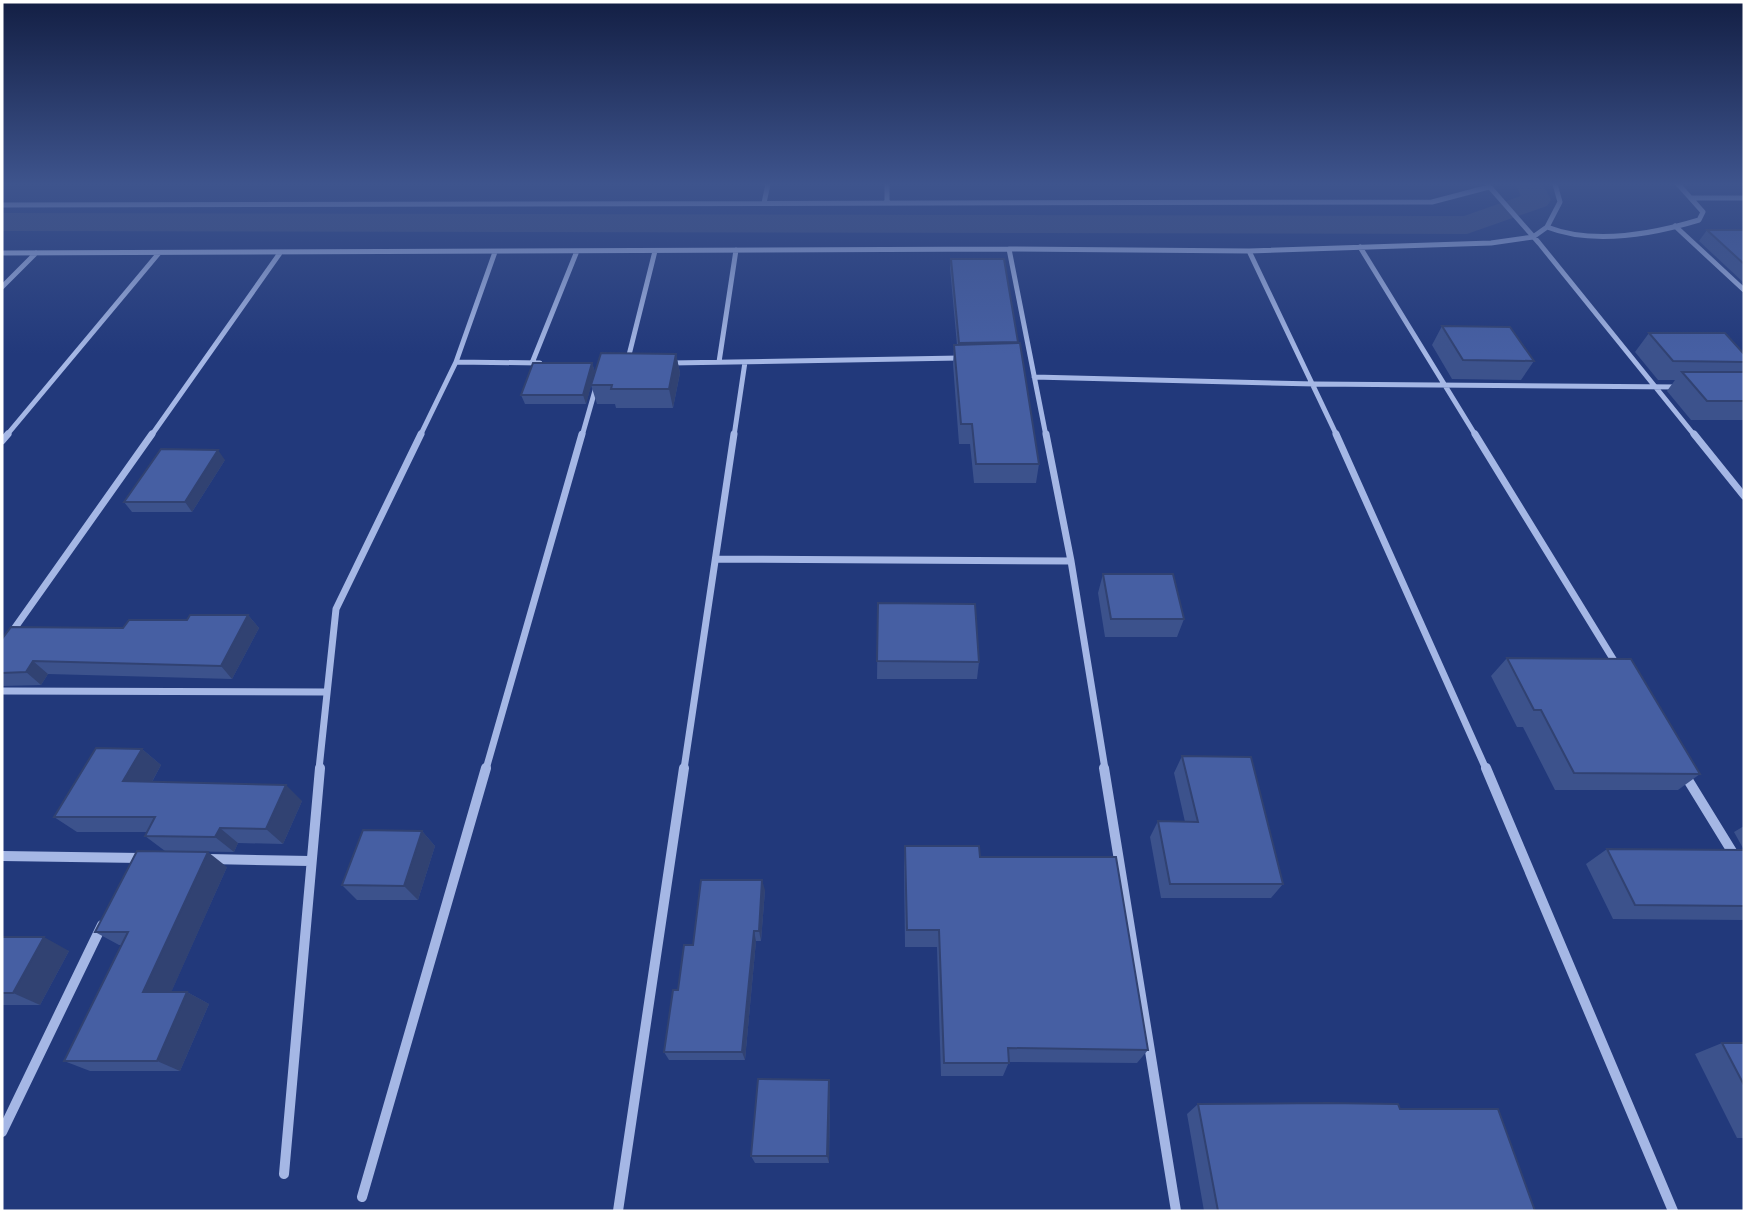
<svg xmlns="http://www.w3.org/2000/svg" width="1746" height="1213" font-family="Ubuntu,sans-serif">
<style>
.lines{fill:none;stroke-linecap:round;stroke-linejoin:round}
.canal{fill:#3c4d7e;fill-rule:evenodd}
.street-far2{stroke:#a5b7e5;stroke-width:5}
.street-far1{stroke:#a5b7e5;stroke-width:7}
.street{stroke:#a5b7e5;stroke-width:10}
.wall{fill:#3c528c}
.shaded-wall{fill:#314272}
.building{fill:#465fa3;stroke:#314272;stroke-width:2}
</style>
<rect width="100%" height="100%" fill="#22397b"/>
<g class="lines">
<path class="canal" d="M1515,184H1543L1551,200L1547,206L1467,234L2,231V213L1464,216L1521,196Z"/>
<path class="street-far2" d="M887,184V203
M1488,185L1539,243L1695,436
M1691,198H1744
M764,203L768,184
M2,205L1432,202L1489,187
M1675,226L1744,290
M1547,227C1593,245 1653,234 1699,220L1703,212L1678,184
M1360,247L1476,436
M1009,249L1046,436
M1249,251L1337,436
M2,253L1009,249L1249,251L1491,243L1533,237L1547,227L1560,202L1555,184
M2,287L36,253
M456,362L540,363
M719,362L736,250
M532,363L577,251
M627,363L655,251
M671,363L960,358
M1034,377L1315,384L1678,387
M6,436L159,253
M151,436L280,253
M420,436L456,362L495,252
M582,436L596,387
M734,436L745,362"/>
<path class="street-far1" d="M1046,434L1071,561L1105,769
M1336,434L1486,769
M1475,434L1618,667
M1694,434L1744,496
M2,441L8,434
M716,559L1071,561
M2,646L152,434
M2,691L327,692
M319,769L336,609L421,434
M486,769L582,434
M684,769L734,434"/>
<path class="street" d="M1104,768L1176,1211
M1486,768L1673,1211
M1685,775L1744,871
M2,856L141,858
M209,859L310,861
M2,1132L102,925
M284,1174L320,768
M362,1197L486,768
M618,1211L684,768"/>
</g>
<path class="wall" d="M1707,230H1744V283L1699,241Z
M951,259H1004L1017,343L1039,464L1036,483H974L970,444H959L953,364L954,345H957L950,268Z
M1442,326L1534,361L1521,380L1452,379L1432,345Z
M1649,333L1744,354V369L1742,372H1744V420H1691L1667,391L1675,380H1658L1635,352Z
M676,354L680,373L673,408H616L615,404H597L591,385L586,404H525L521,395L592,363L595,372Z
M225,460L192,512H132L124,502Z
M1103,574L1184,619L1177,637H1105L1098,593Z
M878,603L979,662L977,679H877Z
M248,615L259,628L232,679L48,674L41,685L2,686V639L123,628L187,620Z
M1507,658L1700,774L1678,790H1555L1523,727H1517L1491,676Z
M142,749L161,765L152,782L302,801L283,844L238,843L234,852L165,851L145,836L147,832H77L54,817Z
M1182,756L1283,884L1271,898H1161L1150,837L1158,821L1185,822L1174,773Z
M1744,826V850L1734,832Z
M422,831L435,846L418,900H357L342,885Z
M905,846L980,857L1148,1050L1137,1063L1009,1062L1003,1076H941L937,947H905L904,866Z
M1607,849L1744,850V920L1613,919L1586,864Z
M227,867L171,992H187L209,1004L180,1071H90L64,1061L122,945H119L95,932Z
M765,890L761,941H756L745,1060H669L664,1052L693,945Z
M2,937L69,951L40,1005H2Z
M1722,1043H1744V1138H1737L1695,1054Z
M829,1080L830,1090L829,1163H755L751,1156Z
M1198,1104L1400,1109L1535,1211H1204L1187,1114Z"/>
<path class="shaded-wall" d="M676,354L680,373L673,408L669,389Z
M592,363L595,372L586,404L583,395Z
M218,450L225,460L192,512L185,502Z
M248,615L259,628L232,679L221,666Z
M33,661L48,674L41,685L26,672Z
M142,749L161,765L143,798L123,781Z
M286,785L302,801L283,844L266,829Z
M220,828L238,843L234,852L215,837Z
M422,831L435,846L418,900L404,886Z
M208,852L227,867L166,1004L143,992Z
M762,880L765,890L761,941L759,931Z
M754,931L756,941L745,1060L742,1052Z
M44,937L69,951L40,1005L13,993Z
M187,992L209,1004L180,1071L157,1061Z
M829,1080L830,1090L829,1163L827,1156Z"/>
<path class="building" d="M1707,230H1744V264Z
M951,259H1004L1018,342L959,343Z
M1442,326L1510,327L1534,361L1463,360Z
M1649,333H1725L1744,354V362L1673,361Z
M1020,343L1039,464H976L972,424H961L954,345Z
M601,353L676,354L669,389H611L612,385H591Z
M533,363H592L583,395H521Z
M1682,372H1744V401H1707Z
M161,449L218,450L185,502H124Z
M1103,574H1173L1184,619H1111Z
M878,603L975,604L979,662L877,661Z
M190,615H248L221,666L33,661L26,672L2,673V639L11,627L123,628L129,620H187Z
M1507,658L1631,659L1700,774L1574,773L1541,710H1534Z
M96,748L142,749L123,781L286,785L266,829L220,828L215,837L145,836L155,817H54Z
M1182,756L1251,757L1283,884H1170L1158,821L1198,822Z
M363,830L422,831L404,886L342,885Z
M905,846H979L980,857H1116L1148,1050L1008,1048L1009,1063H944L939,930H907Z
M1607,849L1744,850V906L1635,905Z
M137,851L208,852L143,992H187L157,1061H64L128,932H95Z
M701,880H762L759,931H754L742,1052H664L673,990H678L684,945H693Z
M2,937H44L13,993H2Z
M1722,1043H1744V1085Z
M758,1079L829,1080L827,1156H751Z
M1327,1103L1398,1104L1400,1109H1498L1535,1211H1218L1198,1104Z"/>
<linearGradient id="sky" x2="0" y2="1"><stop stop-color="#131f44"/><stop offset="0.52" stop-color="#3e548d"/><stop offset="1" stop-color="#3e548d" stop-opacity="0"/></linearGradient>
<rect width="1746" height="354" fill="url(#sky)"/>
<rect width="1746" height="1213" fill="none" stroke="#ffffff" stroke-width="7"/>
</svg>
